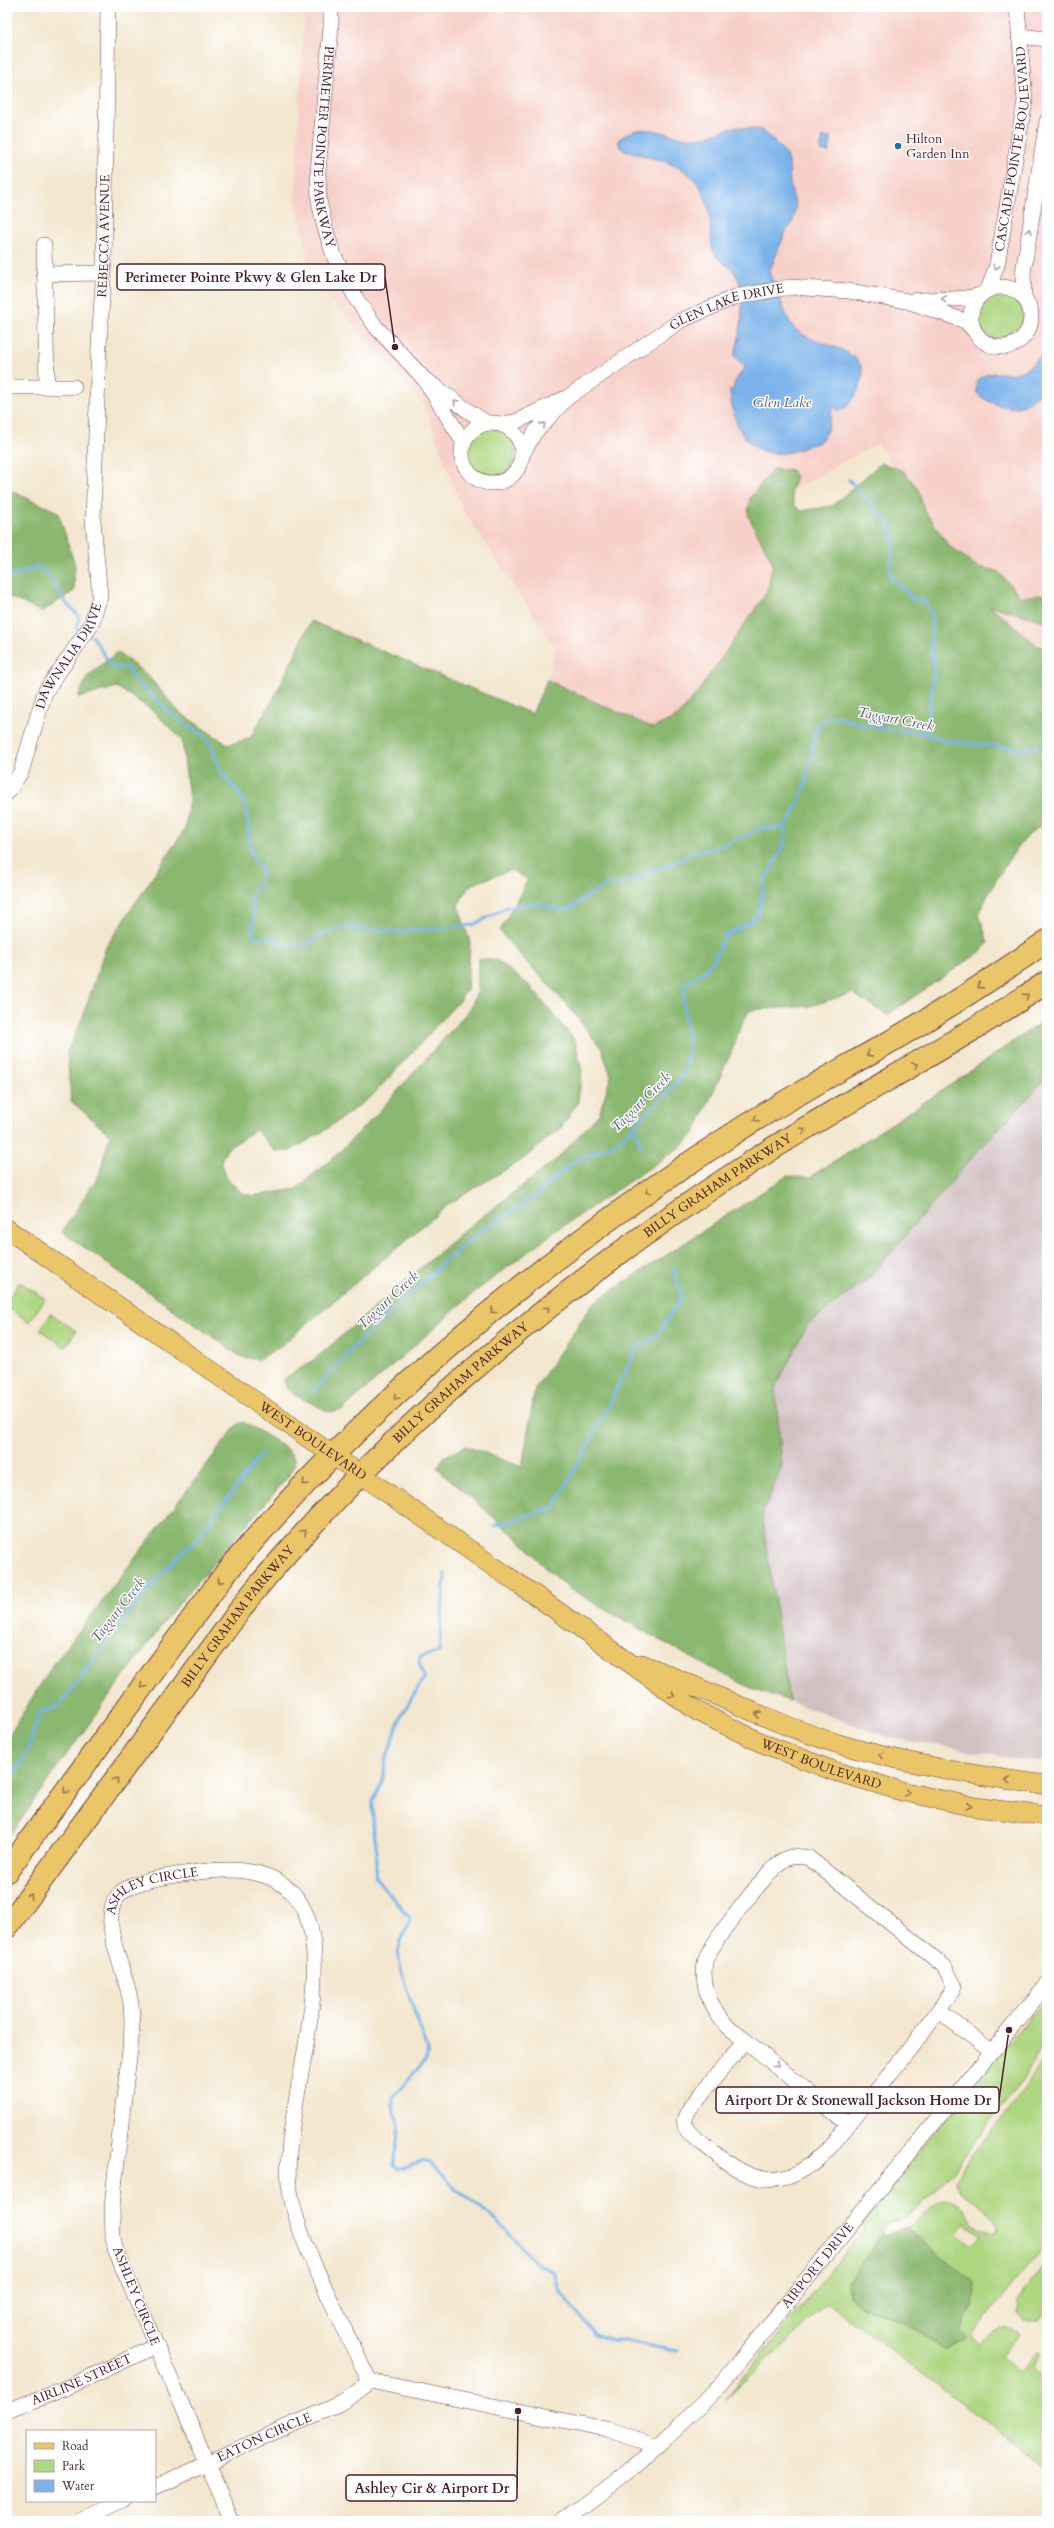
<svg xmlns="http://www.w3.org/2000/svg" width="1054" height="2528" font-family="Cardo,serif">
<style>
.built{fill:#f7d1c9}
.industrial{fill:#d2bfc1}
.green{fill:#aed781;stroke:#7c7b56;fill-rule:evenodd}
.forest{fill:#8ab86f;stroke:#6a6c4d}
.water{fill:#7ab3ea;stroke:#62698a}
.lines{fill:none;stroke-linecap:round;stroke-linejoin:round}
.stream{stroke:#7ab3ea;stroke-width:3}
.minor-casing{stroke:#633d44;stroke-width:16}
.major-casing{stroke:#633d44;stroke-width:20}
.highway-casing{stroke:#633d44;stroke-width:24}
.minor{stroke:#fff;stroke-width:15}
.major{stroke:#ebc669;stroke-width:19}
.highway{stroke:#ebc669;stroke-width:22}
.oneway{stroke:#ae9aa0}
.oneway2{stroke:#9a724a}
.poi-dot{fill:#1f6fb2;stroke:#fff;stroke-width:1.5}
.labels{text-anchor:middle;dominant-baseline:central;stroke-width:3;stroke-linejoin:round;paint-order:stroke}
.poi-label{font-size:13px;fill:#4a1f2b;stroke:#fff;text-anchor:start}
.street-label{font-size:13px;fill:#4a1f2b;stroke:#fff}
.water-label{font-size:14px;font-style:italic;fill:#5d5a77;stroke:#fff}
.leader{fill:none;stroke:#4a1f2b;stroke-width:1.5}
.callout-dot{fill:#4a1f2b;stroke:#fff;stroke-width:1.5}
.callout{fill:#fff;stroke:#4a1f2b;stroke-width:1.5}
.callout-label{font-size:14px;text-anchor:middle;font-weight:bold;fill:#4a1f2b}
</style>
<rect width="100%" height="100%" fill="#fff"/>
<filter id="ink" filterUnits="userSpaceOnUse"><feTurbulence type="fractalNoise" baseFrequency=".025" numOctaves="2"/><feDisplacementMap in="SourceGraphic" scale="8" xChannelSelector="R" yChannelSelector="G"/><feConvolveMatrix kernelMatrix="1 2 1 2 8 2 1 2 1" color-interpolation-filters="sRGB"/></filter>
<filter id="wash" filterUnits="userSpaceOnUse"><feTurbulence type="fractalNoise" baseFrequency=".012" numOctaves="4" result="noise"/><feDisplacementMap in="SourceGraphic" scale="16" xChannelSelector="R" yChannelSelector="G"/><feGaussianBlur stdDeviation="0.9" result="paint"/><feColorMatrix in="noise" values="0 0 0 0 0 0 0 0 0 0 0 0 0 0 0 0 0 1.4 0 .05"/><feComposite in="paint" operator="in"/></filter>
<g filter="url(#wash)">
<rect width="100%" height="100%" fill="#f3e7cf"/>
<path class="built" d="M304,7H1047V689L878,443L748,515L773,563L767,592L700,689L678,716L653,728L547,680L555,648L463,510L424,406L312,278L295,196Z"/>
<path class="industrial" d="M1047,1078V1763L890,1738L789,1701L762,1515L782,1466L775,1388L808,1324L869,1278L974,1155Z"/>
<path class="green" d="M977 316a23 23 0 1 1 46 0a23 23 0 1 1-46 0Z
M467 452a24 24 0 1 1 48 0a24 24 0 1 1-48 0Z
M20,1282L45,1299L29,1322L7,1307V1301Z
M51,1314L76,1331L65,1347L40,1330Z
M1047,2004V2036L1024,2080L988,2123L955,2170L915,2211L902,2219L883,2225L882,2235L848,2282L861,2307C892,2318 919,2328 944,2351L967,2338L961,2331L962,2322L974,2305L923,2241L904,2229C922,2224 928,2200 948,2200C970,2201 963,2232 996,2232L999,2227C995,2221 991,2214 986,2209C976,2201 958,2195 955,2182C980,2134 1027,2100 1047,2050V2243L971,2335L980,2343C992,2330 1005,2321 1020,2334L1001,2356L1019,2372L1038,2351L1041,2354L1031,2367L1047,2381V2467L828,2303L726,2399L865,2228L862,2225L964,2095L1041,2005ZM965,2223L981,2235L972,2246L957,2234Z
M1047,2262V2310L1037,2321H1025L1018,2314L1017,2301Z"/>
<path class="forest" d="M881,463L904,471L918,489L924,510L949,546L978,567L998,571L1021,597L1047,594V622L990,606L1038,646L1047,649V823C1021,831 990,889 979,914L988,943L980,952L887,1015L852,993L810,1006L750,1010L741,1025L730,1055L694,1134L683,1145L553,1233L476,1291L342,1410L329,1412L293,1394L286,1388L284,1379L315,1359L466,1229L557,1159L599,1114L611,1076L602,1049L568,1006L511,945L500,931L528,879L511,870L470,885L458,905L470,943L467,989L459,1001L372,1096L324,1131L290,1151H275L256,1130L228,1148L221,1160L226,1177L242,1193L253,1196L296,1189L334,1157L378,1113L470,1009L478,990V959L496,960L530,986L575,1041L582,1071L578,1102L561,1128L523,1159L450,1203L283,1344L259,1360L240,1356L62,1232L99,1175L110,1135L71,1101L67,1052L83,1016L106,947L185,829L189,800L182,740L153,711L117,687L78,698L87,677L117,652L147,675L179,712L228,745L250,738L276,694L311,621L532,714L547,680L653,728L678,716L700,689L767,592L773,563L748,515L750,498L773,469L792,470L796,477L791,491L794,505L801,511L832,506Z
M7,489L58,512L75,565L74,591L42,612L7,596Z
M1047,1018V1078L974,1155L869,1278L808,1324L775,1388L782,1466L762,1515L789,1701L749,1687L690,1657L568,1588L545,1568L527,1547L437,1468L444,1457L466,1446L522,1467L535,1389L593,1303L787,1176L810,1177L955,1082Z
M243,1422C256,1430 289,1445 294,1459C296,1466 291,1472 288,1477L170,1614L56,1769L7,1840V1739L50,1669L237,1425Z
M904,2229L973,2280C982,2305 964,2309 961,2331L968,2338L944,2351C932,2339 918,2329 903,2322C883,2313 866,2312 849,2297L848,2282L882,2235Z"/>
<path class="water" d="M735,127L762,130L785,152L789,165L790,186L796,206L792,224L786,231L769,272C775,285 786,319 794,328C811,347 879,346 859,388C854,400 849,406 838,412V408H833C830,418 828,435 819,442C816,444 811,444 807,446C760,468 732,438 730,390H733L735,382L745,367L734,356C741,337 746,297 738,278C734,269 721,262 715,254C710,246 711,227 710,218C703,164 668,163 623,150L619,145V139C647,117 666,140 696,138C710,138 721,129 735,127Z
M823,137L831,138L829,152L820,151Z
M1047,348V388C1039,392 1033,401 1024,405C1010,411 986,403 977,393L976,383C988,365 1007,379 1024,370C1034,365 1040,356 1047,348Z"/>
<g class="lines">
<path class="stream" d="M849,480C856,487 880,516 886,518L894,539L890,576L892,581L903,588L913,600L922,599L932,614L931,646L934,670L926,734
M7,579L37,566L49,575L64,601L78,615L79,620L76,627L79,631
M90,636L93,637L112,667L127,668L134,679L177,719L204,736L213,749L219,769L242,797L246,808L251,852L262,872L260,882L251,895L254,918L252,933L259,939L271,937L284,945L296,946L307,944L326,932L341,928L404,932L413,929L430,930L473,925L507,907L538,903L561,911L571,908L606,884L620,885L678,861L693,852L719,847L759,829L785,827
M635,1126L641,1148
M312,1392L356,1345L445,1261L480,1232L532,1198L576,1160L618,1142L678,1082C699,1050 680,1019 684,985L705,971L713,961L725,936L750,922L759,913L764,882L785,843V827L796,808L806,783L816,728L822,720L829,717H840L860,725L926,734L945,741L1023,749L1047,746
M495,1526L554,1507L587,1448L637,1348L657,1336L682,1296L673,1268
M445,1574L439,1652L420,1657L419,1663L425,1676L401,1716L385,1763L384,1777L373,1801V1826L377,1851L375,1877L411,1919C409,1929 401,1935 399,1944C394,1964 421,2028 428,2051L426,2059L393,2097V2106L399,2125L394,2166L398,2169L422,2161L430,2163L454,2187L499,2222L537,2264L554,2272L560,2292L595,2334L612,2341H626L676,2351
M7,1786L26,1754L40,1712L57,1707L63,1701L139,1599L181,1553L193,1544L262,1453"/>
</g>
</g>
<g filter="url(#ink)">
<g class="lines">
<g class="minor-casing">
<g id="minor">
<path id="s1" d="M331,7V27L318,172L319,201L325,228L334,256L357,300L376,327L425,380L464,443"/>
<path d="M1019,36L1047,39"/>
<path d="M44,245L47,386"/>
<path d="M44,274L104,273"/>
<circle cx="1001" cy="317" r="30"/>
<path id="s2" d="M988,290L997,265L1025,101L1017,7"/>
<path d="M1024,298L1023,273L1047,121"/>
<path d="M911,301C934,298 957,302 981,295"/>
<path d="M427,381C448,395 466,411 487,423"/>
<path d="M7,387H74"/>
<circle cx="492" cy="453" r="30"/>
<path d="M502,424L515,422L566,398"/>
<path id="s3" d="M522,455L535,432L568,397L680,321L735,297L790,287L849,291L907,301L965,321L974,330"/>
<path id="s4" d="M7,793L21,772L45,692L91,625L100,596L93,521L99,346L104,266L108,7"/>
<path d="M939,2011L991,2051"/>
<path d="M745,2041L690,2108C687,2114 683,2118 685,2125C687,2134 699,2141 706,2146C736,2171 767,2194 806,2168C826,2156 841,2133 856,2115C890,2075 923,2033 953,1990L954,1985L944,1966L809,1858C801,1856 793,1855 785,1859C770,1867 709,1945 705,1962C701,1986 711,2007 725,2024L848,2124"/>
<path d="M370,2381L606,2429L658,2446"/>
<path id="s5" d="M7,2411L66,2388L156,2346"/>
<path id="s6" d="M155,2487C196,2470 236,2449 277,2431C310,2416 343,2407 370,2381"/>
<path d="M77,2521L123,2501"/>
<path id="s7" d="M232,2521L116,2252L113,2237L112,2208C116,2166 121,2123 126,2081C129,2056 134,2030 131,2005C128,1973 98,1925 117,1897C129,1879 177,1875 198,1872C397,1845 278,2084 289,2184C294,2224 313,2262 330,2299C343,2326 356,2354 370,2381"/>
<path id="s8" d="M561,2521C620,2482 673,2435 722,2383L1047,1984"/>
</g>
</g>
<g class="major-casing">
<g id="major">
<path id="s9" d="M7,1229L539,1598L697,1711L762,1743L831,1770L901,1791L975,1807L1047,1816"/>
<path d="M642,1664C707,1690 771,1723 839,1744C907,1764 976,1776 1047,1785"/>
</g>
</g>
<g class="highway-casing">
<g id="highway">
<path d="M7,1871L225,1574C366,1403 552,1251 739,1130C784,1101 832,1075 879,1048C937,1015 992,979 1047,941"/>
<path id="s10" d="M7,1927L251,1595C390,1426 573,1277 756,1159C852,1097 953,1046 1047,982"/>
</g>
</g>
<use href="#minor" class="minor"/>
<use href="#major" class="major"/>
<use href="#highway" class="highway"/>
</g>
<defs><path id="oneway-chevron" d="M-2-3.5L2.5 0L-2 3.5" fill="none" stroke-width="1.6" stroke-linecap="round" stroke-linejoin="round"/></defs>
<g class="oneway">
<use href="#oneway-chevron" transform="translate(1029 231) rotate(-81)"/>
<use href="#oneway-chevron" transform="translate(996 267) rotate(103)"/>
<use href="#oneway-chevron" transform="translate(944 299) rotate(-172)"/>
<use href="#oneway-chevron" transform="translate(456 402) rotate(-136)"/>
<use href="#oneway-chevron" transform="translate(543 425) rotate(-40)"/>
<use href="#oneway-chevron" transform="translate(776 2065) rotate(39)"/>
</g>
<g class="oneway2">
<use href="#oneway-chevron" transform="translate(980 986) rotate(147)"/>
<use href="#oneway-chevron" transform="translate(1026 996) rotate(-35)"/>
<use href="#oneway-chevron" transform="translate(869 1054) rotate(151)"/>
<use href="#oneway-chevron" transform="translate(915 1065) rotate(-31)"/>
<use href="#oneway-chevron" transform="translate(756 1119) rotate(149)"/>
<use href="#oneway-chevron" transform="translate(803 1130) rotate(-31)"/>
<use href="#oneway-chevron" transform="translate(648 1191) rotate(145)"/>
<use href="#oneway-chevron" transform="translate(547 1309) rotate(-39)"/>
<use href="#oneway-chevron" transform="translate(493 1311) rotate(141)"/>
<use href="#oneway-chevron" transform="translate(396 1397) rotate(137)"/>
<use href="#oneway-chevron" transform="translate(305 1483) rotate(134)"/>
<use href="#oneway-chevron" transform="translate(304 1532) rotate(-47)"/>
<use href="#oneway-chevron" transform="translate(220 1581) rotate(127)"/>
<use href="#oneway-chevron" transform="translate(143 1686) rotate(126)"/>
<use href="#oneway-chevron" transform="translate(672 1695) rotate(34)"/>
<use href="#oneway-chevron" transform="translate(758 1714) rotate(-156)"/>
<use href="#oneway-chevron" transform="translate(881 1755) rotate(-165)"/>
<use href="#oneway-chevron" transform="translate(116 1780) rotate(-54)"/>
<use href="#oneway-chevron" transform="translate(1008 1780) rotate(-173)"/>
<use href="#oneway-chevron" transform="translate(66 1791) rotate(126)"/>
<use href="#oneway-chevron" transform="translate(907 1793) rotate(12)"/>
<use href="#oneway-chevron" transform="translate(969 1806) rotate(12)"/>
<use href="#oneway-chevron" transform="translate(30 1896) rotate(-54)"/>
</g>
</g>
<circle class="poi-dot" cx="898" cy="146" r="4"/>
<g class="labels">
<g class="poi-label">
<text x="906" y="139">Hilton<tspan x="906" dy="15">Garden Inn</tspan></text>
</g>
<g class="street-label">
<text stroke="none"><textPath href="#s1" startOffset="141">PERIMETER POINTE PARKWAY</textPath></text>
<text stroke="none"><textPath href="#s2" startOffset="144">CASCADE POINTE BOULEVARD</textPath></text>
<text stroke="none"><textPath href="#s4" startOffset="581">REBECCA AVENUE</textPath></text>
<text stroke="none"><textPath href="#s3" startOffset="259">GLEN LAKE DRIVE</textPath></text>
<text stroke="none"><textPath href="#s4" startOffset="152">DAWNALIA DRIVE</textPath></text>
<text stroke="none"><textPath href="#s10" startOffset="1035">BILLY GRAHAM PARKWAY</textPath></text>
<text stroke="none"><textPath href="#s10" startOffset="711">BILLY GRAHAM PARKWAY</textPath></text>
<text stroke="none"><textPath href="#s9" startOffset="372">WEST BOULEVARD</textPath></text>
<text stroke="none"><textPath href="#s10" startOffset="387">BILLY GRAHAM PARKWAY</textPath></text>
<text stroke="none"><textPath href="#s9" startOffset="977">WEST BOULEVARD</textPath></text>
<text stroke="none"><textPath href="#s7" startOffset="687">ASHLEY CIRCLE</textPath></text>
<text stroke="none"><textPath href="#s8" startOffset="364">AIRPORT DRIVE</textPath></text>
<text transform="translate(136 2296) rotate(68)">ASHLEY CIRCLE</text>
<text stroke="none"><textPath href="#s5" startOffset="81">AIRLINE STREET</textPath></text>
<text stroke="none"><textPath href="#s6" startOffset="120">EATON CIRCLE</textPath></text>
</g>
<g class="water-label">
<text x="782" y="402">Glen Lake</text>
<text transform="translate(896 719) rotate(11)">Taggart Creek</text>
<text transform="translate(641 1102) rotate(-45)">Taggart Creek</text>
<text transform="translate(388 1300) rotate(-43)">Taggart Creek</text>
<text transform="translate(118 1610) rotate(-52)">Taggart Creek</text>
</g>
</g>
<path class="leader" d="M395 347L385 277M1009 2030L999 2100M518 2411L517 2488"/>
<g class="callout-dot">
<circle cx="395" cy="347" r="4"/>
<circle cx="1009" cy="2030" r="4"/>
<circle cx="518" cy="2411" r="4"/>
</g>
<g class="callout">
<rect x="117" y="264" width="268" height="26" rx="4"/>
<rect x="716" y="2087" width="283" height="26" rx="4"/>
<rect x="346" y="2475" width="171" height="26" rx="4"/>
</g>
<g class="callout-label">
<text x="251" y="282">Perimeter Pointe Pkwy &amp; Glen Lake Dr</text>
<text x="858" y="2105">Airport Dr &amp; Stonewall Jackson Home Dr</text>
<text x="432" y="2493">Ashley Cir &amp; Airport Dr</text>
</g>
<rect width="1054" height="2528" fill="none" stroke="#fff" stroke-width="24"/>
<rect x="26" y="2430" width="130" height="72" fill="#ffffff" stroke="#b7a5aa"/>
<rect x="34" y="2443" width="20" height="6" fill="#ebc669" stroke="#b7a5aa"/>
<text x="62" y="2450" font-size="12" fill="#4a1f2b">Road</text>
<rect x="34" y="2460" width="20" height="12" fill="#aed781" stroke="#b7a5aa"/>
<text x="62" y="2470" font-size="12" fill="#4a1f2b">Park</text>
<rect x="34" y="2480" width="20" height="12" fill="#7ab3ea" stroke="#b7a5aa"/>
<text x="62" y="2490" font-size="12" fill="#4a1f2b">Water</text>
</svg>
